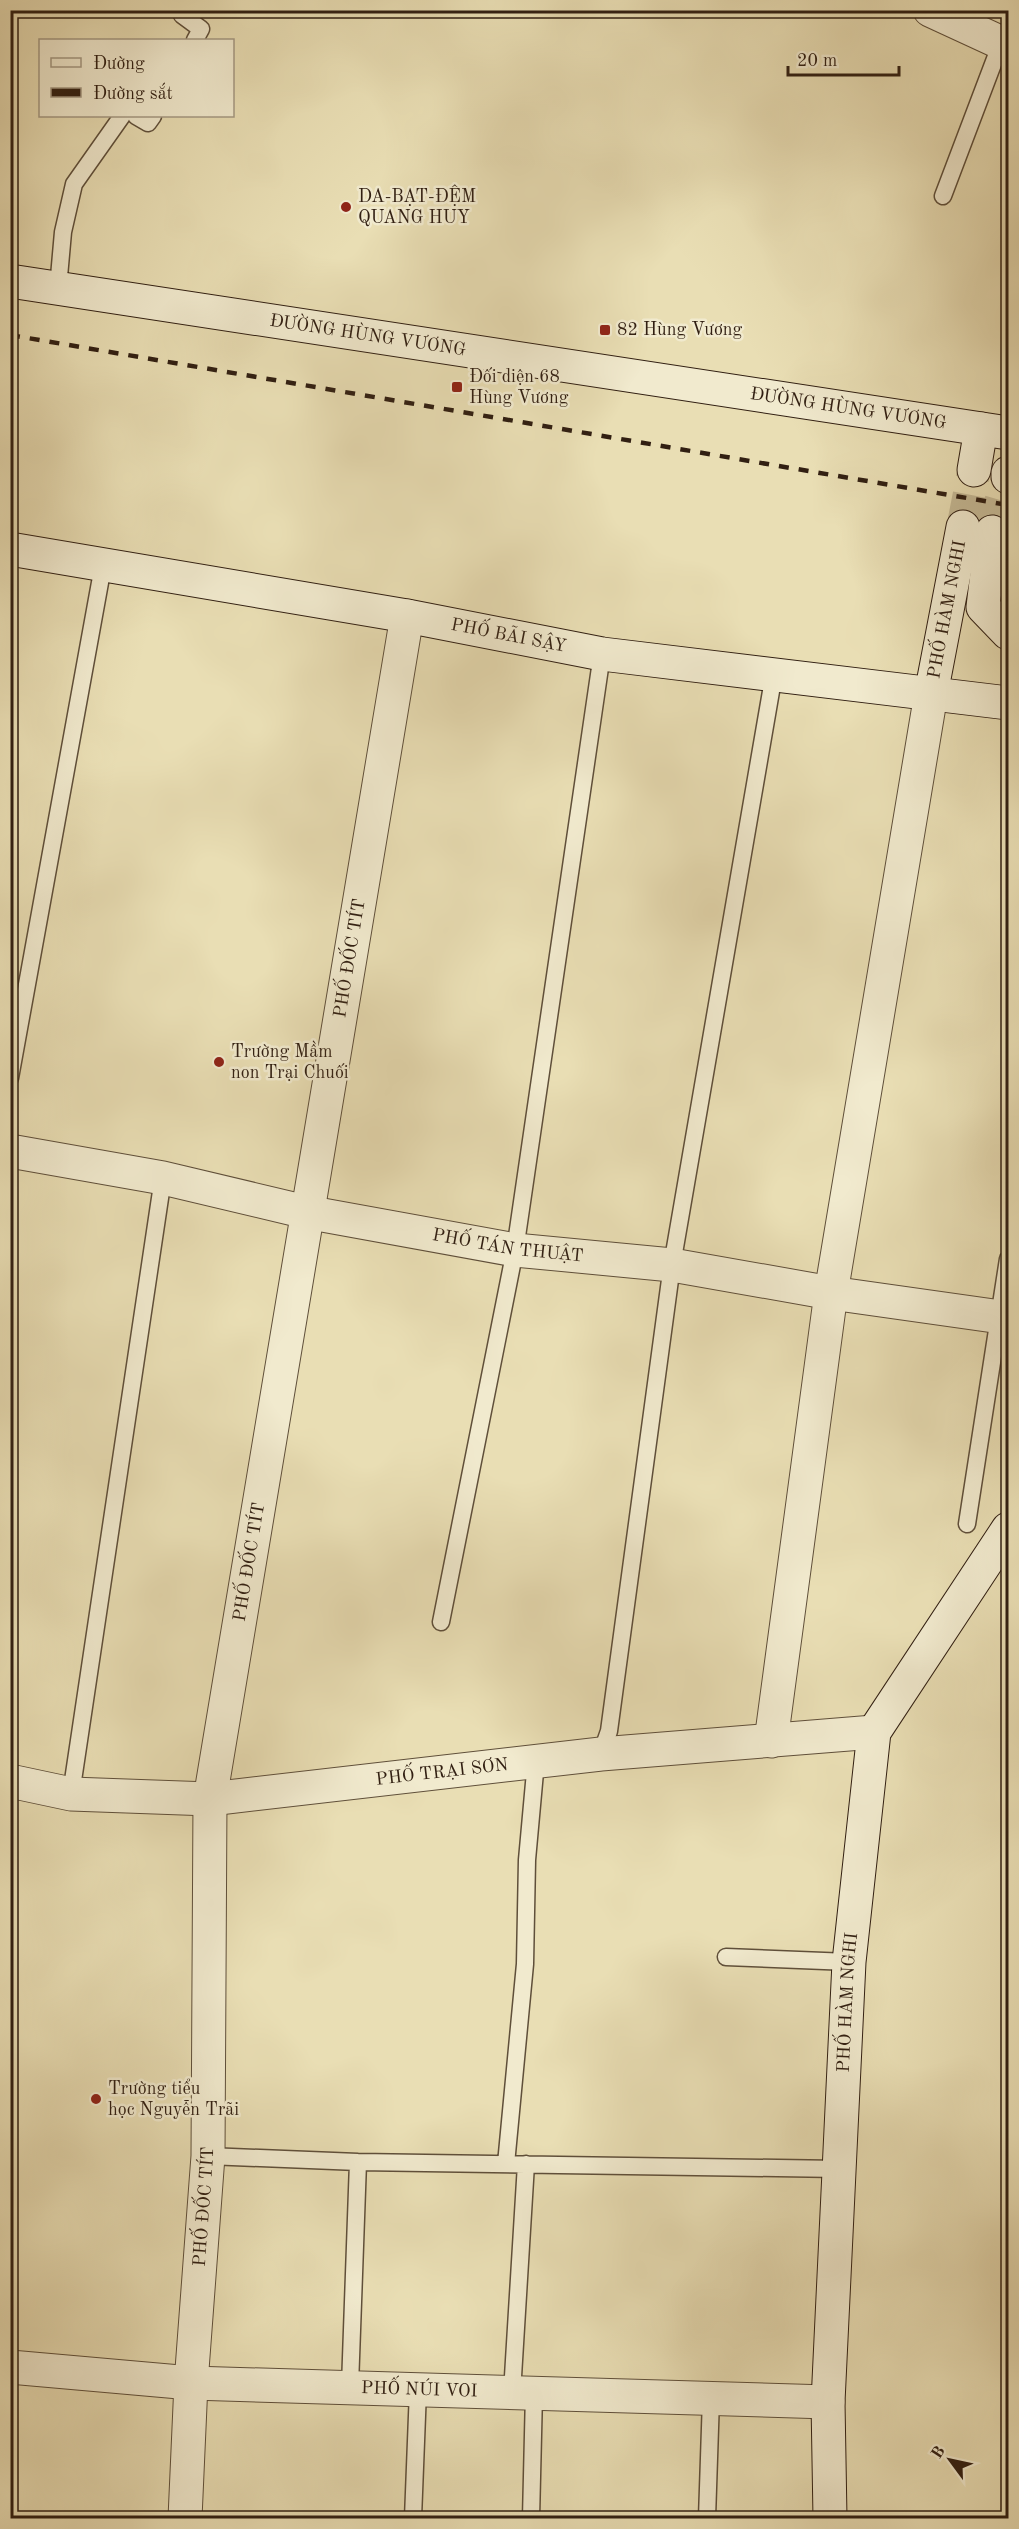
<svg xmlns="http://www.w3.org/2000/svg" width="1019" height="2529" font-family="'Old Standard TT',serif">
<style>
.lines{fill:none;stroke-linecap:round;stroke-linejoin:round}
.secondary-tunnel{stroke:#c4b894;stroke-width:33;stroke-dasharray:33 16;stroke-linecap:butt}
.lane-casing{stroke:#5f4f3a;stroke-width:19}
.street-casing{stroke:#5f4f3a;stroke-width:35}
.secondary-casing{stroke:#311f12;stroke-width:35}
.lane{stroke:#f1eace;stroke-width:16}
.street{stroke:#f1eace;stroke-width:33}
.secondary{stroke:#f1eace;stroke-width:33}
.rail{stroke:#311f12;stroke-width:4.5;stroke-dasharray:10 10;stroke-linecap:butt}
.poi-dot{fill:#8f2418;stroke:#f1eace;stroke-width:2}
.labels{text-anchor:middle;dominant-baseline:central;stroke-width:5;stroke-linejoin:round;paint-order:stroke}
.poi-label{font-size:18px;fill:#311f12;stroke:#f1eace;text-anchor:start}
.street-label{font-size:18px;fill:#311f12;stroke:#f1eace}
</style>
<rect width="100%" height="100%" fill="#e9deb4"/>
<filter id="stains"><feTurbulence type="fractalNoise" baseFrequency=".00333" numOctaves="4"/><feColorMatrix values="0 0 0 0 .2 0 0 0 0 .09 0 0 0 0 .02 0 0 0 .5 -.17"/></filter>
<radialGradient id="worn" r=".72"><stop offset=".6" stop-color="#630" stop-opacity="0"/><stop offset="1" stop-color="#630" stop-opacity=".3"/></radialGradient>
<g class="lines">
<path class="secondary-tunnel" d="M963,527L974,470
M992,532L1008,477"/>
<g class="lane-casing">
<path id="lane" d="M184,10L182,15L201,29L195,40
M136,116L148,123L153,116
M943,196L1001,43
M58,288L63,232L74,184L122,116
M10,1078L103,566
M967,1524L1008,1259
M441,1622L515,1250L602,654
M601,1754L609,1731L672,1265L774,674
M71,1794L163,1178
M726,1957L849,1962
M208,2156L358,2162L840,2169
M506,2164L525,1964L527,1860L536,1761
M350,2386L358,2162
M512,2393L526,2164
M413,2518L418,2390
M531,2518L534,2393
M707,2518L711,2398"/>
</g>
<g class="street-casing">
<g id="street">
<path d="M930,10L1008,46"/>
<path id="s1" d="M10,1151L163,1178L306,1212L515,1250L672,1265L831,1293L1008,1318"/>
<path d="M771,1741L831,1293L931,694"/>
<path id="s2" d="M10,1781L71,1794L210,1799L601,1754L874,1732"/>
<path id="s3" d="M10,2367L191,2383L828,2402"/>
<path id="s4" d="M185,2518L191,2383L208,2156L210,1799L407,616"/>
</g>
</g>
<g class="secondary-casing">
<g id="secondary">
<path id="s5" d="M10,281L1008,433"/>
<path d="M974,470L981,429"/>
<path d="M1008,477V473"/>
<path d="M992,532L983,607L1008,633"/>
<path id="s6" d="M10,549L407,616L602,654L1008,703"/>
<path id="s7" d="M931,694L963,527"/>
<path id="s8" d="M830,2518L828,2402L849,1962L874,1732L1008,1529"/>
</g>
</g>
<use href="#lane" class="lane"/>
<use href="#street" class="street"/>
<use href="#secondary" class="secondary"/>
<path class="rail" d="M10,335L1008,505"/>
</g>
<g class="poi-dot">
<circle cx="346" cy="207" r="6"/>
<rect x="599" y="324" width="12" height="12" rx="3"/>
<rect x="451" y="381" width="12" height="12" rx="3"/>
<circle cx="219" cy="1062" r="6"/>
<circle cx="96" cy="2099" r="6"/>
</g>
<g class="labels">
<g class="poi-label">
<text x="358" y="197">DA-BẠT-ĐỆM<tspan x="358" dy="21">QUANG HUY</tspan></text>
<text x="617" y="330">82 Hùng Vương</text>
<text x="469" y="377">Đối diện 68<tspan x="469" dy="21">Hùng Vương</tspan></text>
<text x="231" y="1052">Trường Mầm<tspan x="231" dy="21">non Trại Chuối</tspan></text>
<text x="108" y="2089">Trường tiểu<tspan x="108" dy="21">học Nguyễn Trãi</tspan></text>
</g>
<g class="street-label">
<text stroke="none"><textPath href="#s5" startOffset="362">ĐƯỜNG HÙNG VƯƠNG</textPath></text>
<text stroke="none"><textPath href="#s5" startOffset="848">ĐƯỜNG HÙNG VƯƠNG</textPath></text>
<text stroke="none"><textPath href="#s7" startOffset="86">PHỐ HÀM NGHI</textPath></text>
<text stroke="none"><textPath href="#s6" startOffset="506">PHỐ BÃI SẬY</textPath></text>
<text stroke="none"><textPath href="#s4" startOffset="1572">PHỐ ĐỐC TÍT</textPath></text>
<text stroke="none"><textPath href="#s1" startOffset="507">PHỐ TÁN THUẬT</textPath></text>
<text stroke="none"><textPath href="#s4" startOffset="960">PHỐ ĐỐC TÍT</textPath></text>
<text stroke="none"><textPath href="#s2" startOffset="435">PHỐ TRẠI SƠN</textPath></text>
<text stroke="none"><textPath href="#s8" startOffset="516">PHỐ HÀM NGHI</textPath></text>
<text stroke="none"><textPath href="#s4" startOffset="312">PHỐ ĐỐC TÍT</textPath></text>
<text stroke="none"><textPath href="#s3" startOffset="410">PHỐ NÚI VOI</textPath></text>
</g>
</g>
<rect width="1019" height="2529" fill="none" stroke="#e9deb4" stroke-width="36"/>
<rect x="12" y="12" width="995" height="2505" fill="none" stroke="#311f12" stroke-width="3"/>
<rect x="18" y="18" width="983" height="2493" fill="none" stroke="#311f12" stroke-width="1.5"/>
<rect x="39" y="39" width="195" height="78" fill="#f1eace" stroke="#a49983" stroke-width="1.5"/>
<rect x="51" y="58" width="30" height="9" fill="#f1eace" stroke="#a49983" stroke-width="1.5"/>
<text x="93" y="69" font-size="18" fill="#311f12">Đường</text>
<rect x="51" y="88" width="30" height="9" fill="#311f12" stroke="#a49983" stroke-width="1.5"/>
<text x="93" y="99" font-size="18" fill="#311f12">Đường sắt</text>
<g transform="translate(950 2460) rotate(303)" stroke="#f1eace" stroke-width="4.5" paint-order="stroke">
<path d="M0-4.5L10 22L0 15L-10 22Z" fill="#311f12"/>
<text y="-9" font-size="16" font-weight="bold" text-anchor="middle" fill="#311f12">B</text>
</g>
<path d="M788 66v9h111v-9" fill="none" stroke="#311f12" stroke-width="3"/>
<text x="797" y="66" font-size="18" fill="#311f12" stroke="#f1eace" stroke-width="4.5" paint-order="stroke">20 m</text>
<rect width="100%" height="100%" filter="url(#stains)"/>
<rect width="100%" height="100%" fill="url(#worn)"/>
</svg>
